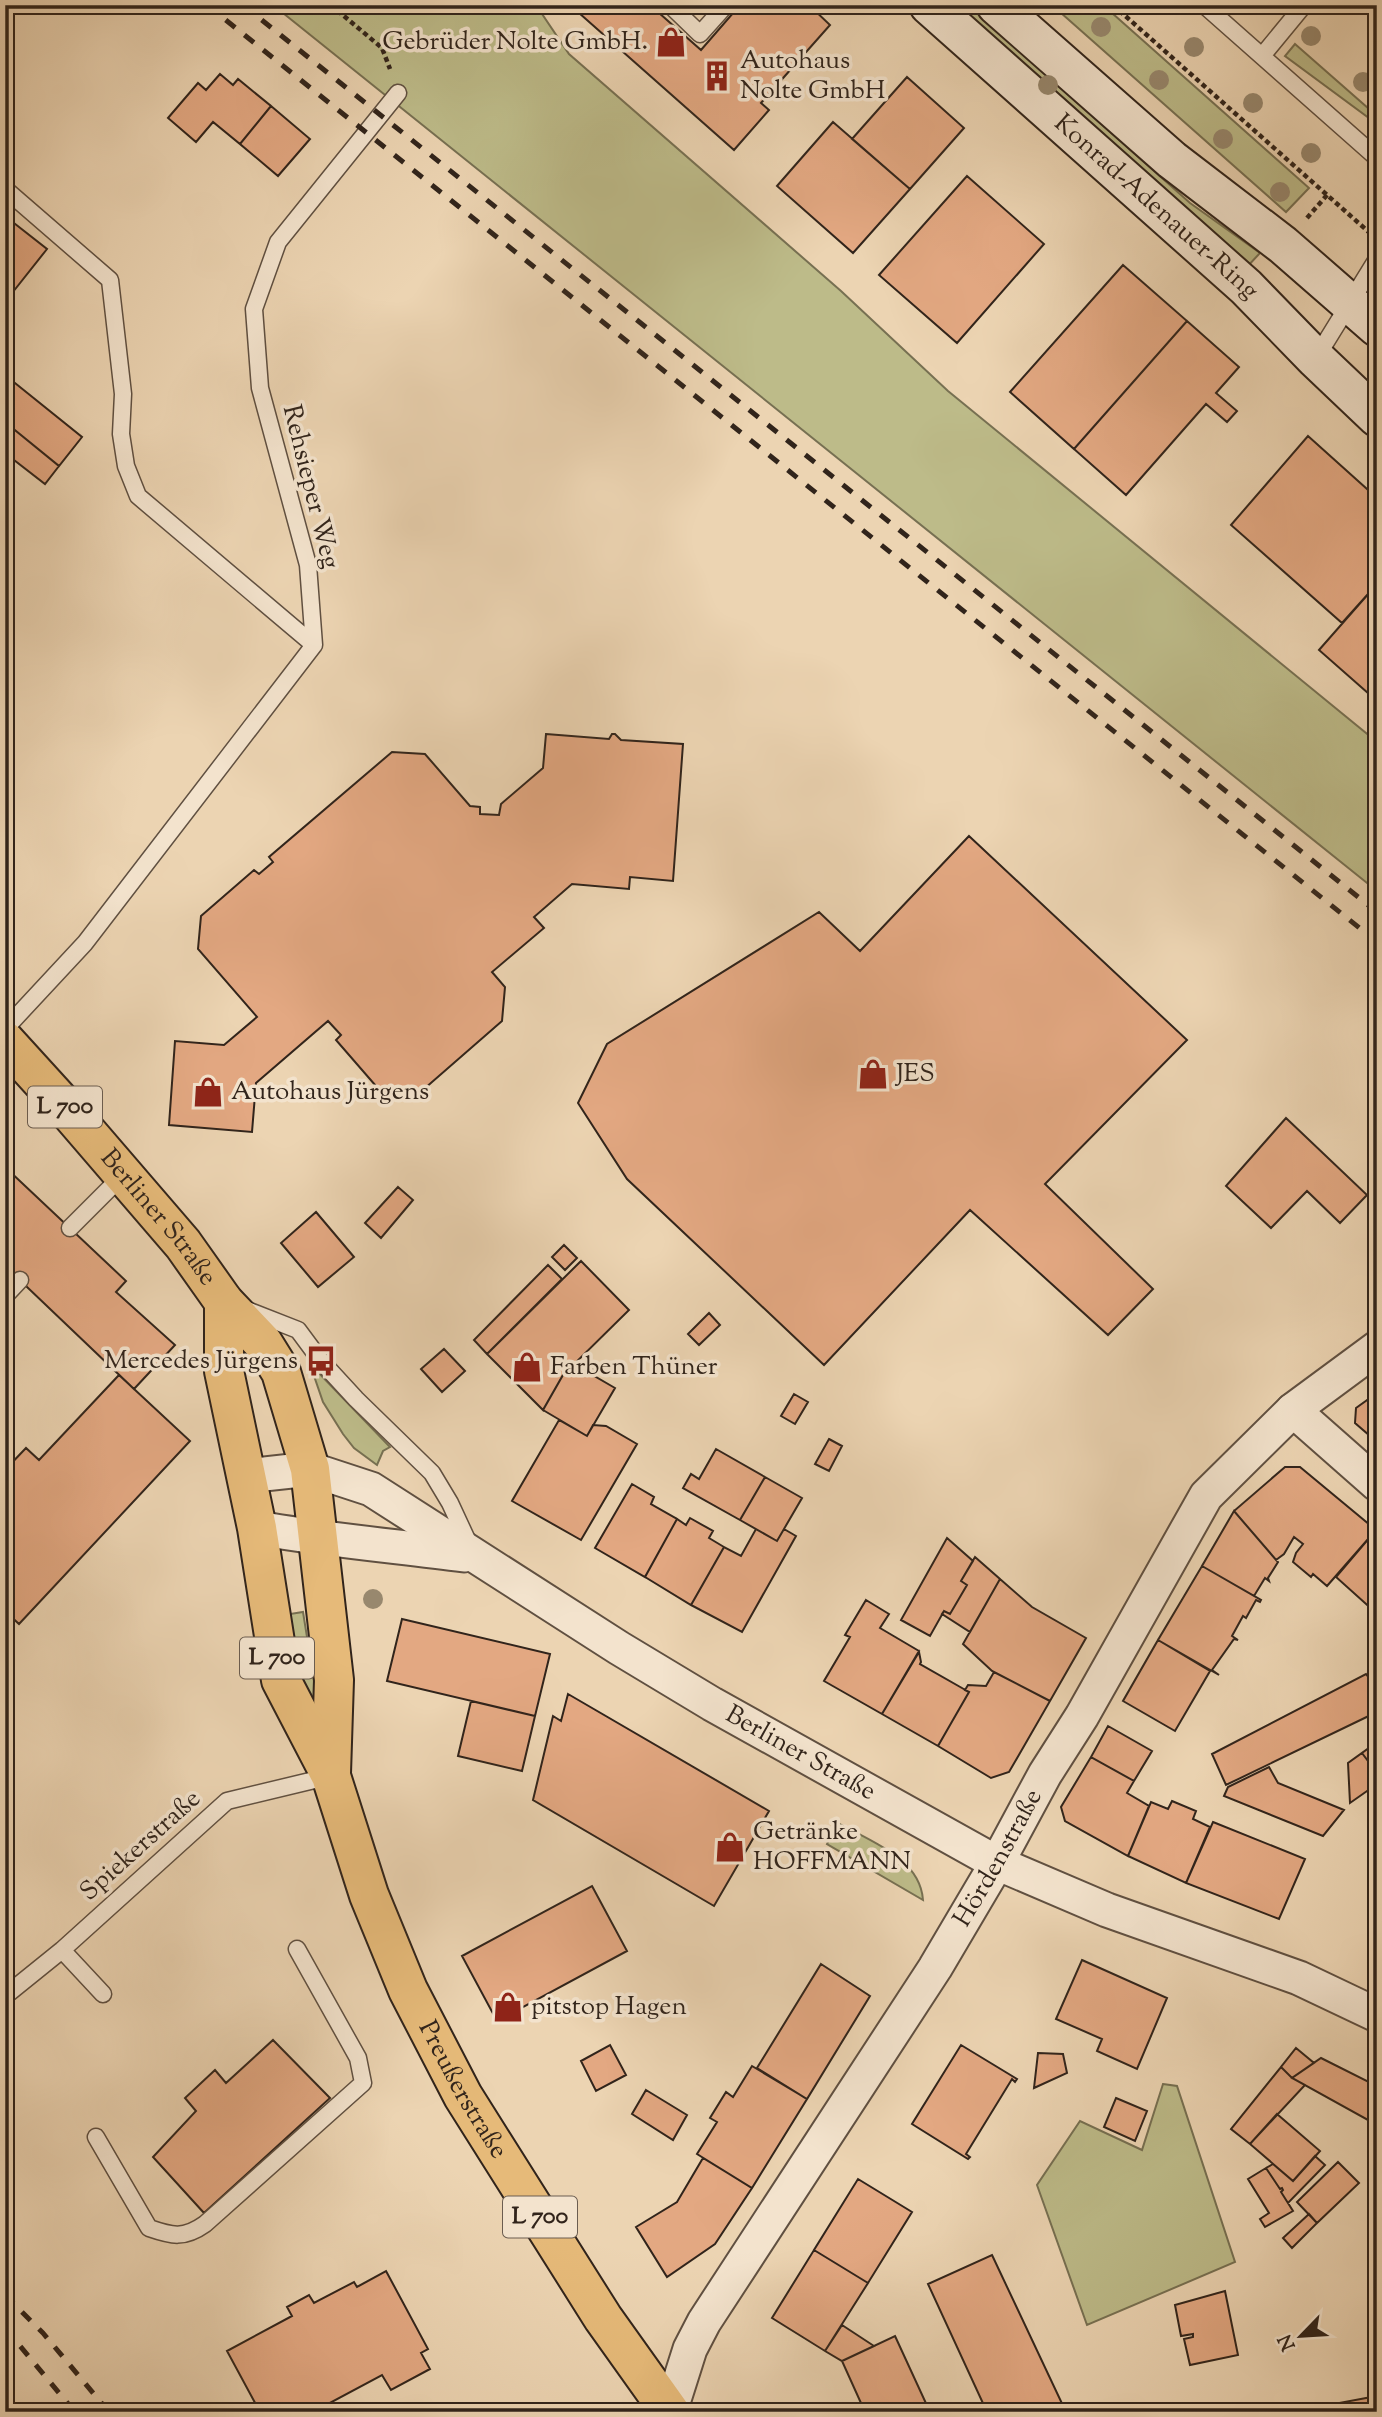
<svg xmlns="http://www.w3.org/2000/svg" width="1382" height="2417" font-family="'Sorts Mill Goudy',serif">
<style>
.green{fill:#bdbb89;stroke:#777052;stroke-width:2}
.building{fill:#e3a882;stroke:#31241b;stroke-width:2}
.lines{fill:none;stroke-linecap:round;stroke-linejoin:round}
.lane-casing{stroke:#605041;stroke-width:19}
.street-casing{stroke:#605041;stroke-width:37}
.secondary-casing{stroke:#31241b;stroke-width:42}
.primary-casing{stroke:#31241b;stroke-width:42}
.path{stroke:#31241b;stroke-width:4.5;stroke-dasharray:5 3.5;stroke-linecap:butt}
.lane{stroke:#f3e3cd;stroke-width:16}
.street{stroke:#f3e3cd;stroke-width:33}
.secondary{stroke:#f3e3cd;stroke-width:38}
.primary{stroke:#e6ba79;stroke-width:38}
.rail{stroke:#31241b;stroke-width:5;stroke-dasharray:12 12;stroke-linecap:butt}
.tree{fill:#98886e}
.labels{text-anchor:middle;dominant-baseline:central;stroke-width:7;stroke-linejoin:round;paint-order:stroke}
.shield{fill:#f3e3cd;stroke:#6b5d50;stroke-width:2}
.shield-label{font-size:24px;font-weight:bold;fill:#31241b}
.poi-label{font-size:26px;fill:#31241b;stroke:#f3e3cd;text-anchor:start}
.street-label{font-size:26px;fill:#31241b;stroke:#f3e3cd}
</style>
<rect width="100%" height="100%" fill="#ecd4b2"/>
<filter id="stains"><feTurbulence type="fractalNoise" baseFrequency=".00286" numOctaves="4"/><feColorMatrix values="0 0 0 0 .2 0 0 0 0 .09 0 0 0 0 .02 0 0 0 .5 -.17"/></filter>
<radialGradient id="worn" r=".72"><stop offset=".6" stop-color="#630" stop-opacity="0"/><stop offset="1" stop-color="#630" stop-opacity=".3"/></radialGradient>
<path class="green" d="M273,5H536L569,54L841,291L948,391L1377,742V891Z
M947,5H968L1190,203L1260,253L1245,269Z
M1052,5H1103L1309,188L1286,212Z
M1295,44L1377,116V124L1285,56Z
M314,1368L390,1447L383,1451L377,1465L354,1448L343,1434L323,1402L312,1370Z
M303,1612L316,1693L313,1698H307L301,1693L290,1614Z
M838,1823C870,1841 920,1858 923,1900L827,1844Z
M1163,2084L1177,2086L1235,2262L1087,2325L1037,2185L1080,2121L1142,2150Z"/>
<path class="building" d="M570,5H650L701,50L740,5H809L830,25L761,103L769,110L734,150Z
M220,74L233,85L238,79L271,106L240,144L213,122L196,142L168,118L198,83L206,90Z
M907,77L964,128L910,189L852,139Z
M271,106L310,139L278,176L240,144Z
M833,122L910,189L853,253L777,186Z
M967,176L1044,244L957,343L879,275Z
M5,216L47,249L5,302Z
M1123,265L1187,321L1074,449L1010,392Z
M1187,321L1239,367L1216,393L1237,411L1227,422L1206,404L1126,495L1074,449Z
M5,375L82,437L59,466L5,422Z
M5,422L59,466L45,484L5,453Z
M1308,436L1377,498V584L1342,623L1231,525Z
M1377,584V701L1319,650Z
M546,734L609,739L612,734H615L621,740L683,744L673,881L630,877L629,889L572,884L534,917L544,928L492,972L505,987L502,1021L416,1096L382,1093L336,1040L341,1035L328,1021L256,1083L252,1132L169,1125L175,1041L224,1045L257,1017L198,949L201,916L254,870L259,874L273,862L269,857L392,752L425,754L470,806L480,807V814L499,815L501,804L543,768Z
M969,836L1187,1040L1045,1184L1153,1289L1108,1335L970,1210L824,1365L627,1179L578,1103L607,1044L819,912L860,951Z
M1286,1118L1367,1195L1340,1223L1307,1191L1271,1228L1226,1186Z
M5,1167L126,1281L116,1292L175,1345L134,1389L5,1266Z
M398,1187L413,1200L381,1238L365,1223Z
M316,1212L354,1257L318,1287L281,1243Z
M564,1245L577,1258L565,1270L552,1257Z
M581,1261L629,1310L563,1375L543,1410L487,1354Z
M548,1265L562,1279L487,1354L474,1340Z
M709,1313L720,1325L699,1345L688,1334Z
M444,1349L465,1371L442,1392L421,1369Z
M578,1361L593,1369L591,1374L615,1388L587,1436L543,1410L563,1375Z
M119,1375L190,1441L19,1624L5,1611V1470L26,1448L39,1460Z
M1377,1393V1442L1355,1423L1356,1408Z
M794,1394L808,1402L795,1424L781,1416Z
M559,1420L587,1436L593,1425L606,1426L637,1444L581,1540L512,1501Z
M829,1439L842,1446L829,1471L815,1464Z
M716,1449L765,1477L740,1520L683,1488L691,1474L699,1479Z
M1285,1467H1300L1376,1530L1327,1586L1313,1574L1311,1577L1293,1562L1296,1553L1303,1544L1294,1537L1284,1554L1276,1560L1234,1511Z
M765,1477L802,1498L777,1541L740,1520Z
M632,1484L654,1497L651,1504L677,1519L645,1577L595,1548Z
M1234,1511L1278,1562L1268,1578L1269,1581L1265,1578L1254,1596L1202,1566Z
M690,1518L713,1531L709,1538L724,1547L691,1605L645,1577L677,1519L686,1525Z
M756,1529L777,1541L784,1529L796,1536L742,1632L691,1605L724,1547L741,1556Z
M1376,1530L1377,1612H1375L1336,1577Z
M947,1538L973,1561L961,1581L967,1585L950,1614L944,1611L930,1636L901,1620Z
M975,1557L1000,1579L970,1632L942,1614L944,1611L950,1614L967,1585L961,1581Z
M1202,1566L1261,1600L1260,1602L1256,1600L1246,1618L1243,1616L1232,1636L1238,1640L1234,1639L1212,1670L1219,1675L1158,1640Z
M1000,1579L1032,1607L1086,1638L1050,1701L992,1671L963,1644Z
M866,1600L889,1614L880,1628L919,1651L882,1714L824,1681L850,1637L845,1635Z
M402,1619L550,1654L535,1716L387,1681Z
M1158,1640L1210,1671L1175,1731L1123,1701Z
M919,1652L921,1662L920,1664L969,1692L938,1746L882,1714Z
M994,1672L1050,1701L1009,1772L991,1778L938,1746L969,1692L965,1690L968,1685L986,1686Z
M1366,1674L1377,1689V1712L1226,1785L1212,1754Z
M568,1694L769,1811L714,1906L533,1800L553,1716L561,1721Z
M471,1701L535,1716L522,1771L458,1756Z
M1108,1726L1152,1751L1134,1781L1091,1757Z
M1377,1742V1773L1362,1753Z
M1362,1753L1377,1773V1784L1350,1803L1348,1763Z
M1091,1757L1134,1781L1127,1793L1149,1806L1128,1856L1065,1821L1061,1807Z
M1269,1767L1278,1783L1344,1810L1323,1836L1224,1796L1228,1787Z
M1172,1801L1196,1811L1193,1819L1210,1827L1186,1883L1128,1856L1151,1802L1168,1809Z
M1213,1822L1305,1859L1279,1919L1186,1883Z
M592,1886L627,1951L497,2021L462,1956Z
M1082,1960L1167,1998L1137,2069L1097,2051L1102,2039L1056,2019Z
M821,1964L870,1996L807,2099L757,2068Z
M273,2040L330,2098L204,2213L153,2157L196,2111L185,2098L215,2070L226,2083Z
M610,2045L626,2075L596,2091L581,2061Z
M961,2045L1017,2079L1015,2082L1012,2079L966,2154L970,2157L968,2159L912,2124Z
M1296,2048L1314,2063L1292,2078L1281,2067Z
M1038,2053L1063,2054L1067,2073L1034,2088Z
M1321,2058L1377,2086V2125L1292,2078Z
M752,2066L807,2099L752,2188L697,2154L717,2122L710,2118L726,2092L733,2097Z
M1281,2067L1292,2078L1305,2085L1250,2144L1231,2129Z
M646,2090L687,2115L673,2140L632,2114Z
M1116,2098L1147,2111L1135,2141L1104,2127Z
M1277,2114L1320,2151L1293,2181L1250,2144Z
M1315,2156L1325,2165L1288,2203L1281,2192L1283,2190L1282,2188L1280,2189L1266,2168L1273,2164L1293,2181Z
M703,2158L752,2188L715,2244L667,2277L636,2227L677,2202Z
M1338,2162L1359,2183L1317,2223L1297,2202Z
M1266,2168L1280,2189L1282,2188L1283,2190L1281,2192L1293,2211L1265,2227L1260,2219L1269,2213L1248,2179Z
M858,2179L912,2212L868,2283L814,2250Z
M1309,2214L1317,2223L1292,2248L1283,2238Z
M814,2250L868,2283L825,2351L772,2318Z
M992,2255L1066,2412H987L928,2284Z
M386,2271L428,2349L421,2353L430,2369L391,2390L382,2375L313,2412H260L227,2351L292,2316L287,2307L309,2295L314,2303L354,2282L357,2287Z
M1225,2291L1238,2355L1190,2365L1184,2339L1193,2337V2334L1181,2336L1175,2305Z
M842,2325L874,2346L842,2361L825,2351Z
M895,2336L930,2412H865L842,2361Z
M1377,2396V2412H1340L1339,2403Z"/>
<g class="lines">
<g class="lane-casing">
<path id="lane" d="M670,5L700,34L726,5
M1204,5L1377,158
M1262,56L1304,5
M5,189L110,280L123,394L121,434L126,466L138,496L314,645
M1316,358L1377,259
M5,1029L85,943L314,645L308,565L260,388L254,309L278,242L398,93
M70,1228L123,1175
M5,1296L20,1280
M247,1310L298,1330L321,1361L356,1399L432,1473L450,1503L469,1544
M62,1950L103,1994
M5,1996L62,1950L227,1801L331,1776
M96,2137L149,2228C172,2236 184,2239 205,2224L363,2083L358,2058L297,1949"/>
</g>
<g class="street-casing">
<g id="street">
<path d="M1293,1410L1377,1484"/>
<path id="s1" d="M247,1476L310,1469L371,1489L619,1648L712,1704L997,1863L1107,1910L1299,1978L1377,2015"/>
<path d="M257,1528C326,1540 395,1546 464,1555"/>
<path id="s2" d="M670,2412L690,2349L704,2322L935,1968L997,1863L1045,1774L1082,1716L1206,1496L1293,1410L1377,1348"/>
</g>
</g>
<g class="secondary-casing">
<g id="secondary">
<path id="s3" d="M929,5L1246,287L1316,359L1377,417"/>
<path d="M996,5L1172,160L1283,245L1377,327"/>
</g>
</g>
<g class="primary-casing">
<g id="primary">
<path id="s4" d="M5,1041L66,1108L183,1244L224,1302L263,1343L281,1372L310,1469L334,1680L331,1773"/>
<path id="s5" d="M224,1302V1371L257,1528L281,1680L331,1776L369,1895L408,1990L463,2096L603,2318L670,2412"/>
</g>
</g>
<path class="path" d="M331,5L382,48L390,69
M1113,5L1371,234
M1307,218L1327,195"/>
<use href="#lane" class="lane"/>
<use href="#street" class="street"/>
<use href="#secondary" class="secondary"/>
<use href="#primary" class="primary"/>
<path class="rail" d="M207,5L1377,942
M243,5L1377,912
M5,2295L43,2333L109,2412
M5,2328L75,2412"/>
</g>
<g class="tree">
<circle cx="1101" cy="27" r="10"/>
<circle cx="1311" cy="36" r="10"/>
<circle cx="1194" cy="47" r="10"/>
<circle cx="1159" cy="80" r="10"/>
<circle cx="1363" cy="82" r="10"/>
<circle cx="1048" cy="85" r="10"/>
<circle cx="1253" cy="103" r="10"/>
<circle cx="1223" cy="139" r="10"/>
<circle cx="1311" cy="153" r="10"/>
<circle cx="1280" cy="192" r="10"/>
<circle cx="373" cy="1599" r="10"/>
</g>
<defs>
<g id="shop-bare" transform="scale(2.415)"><path d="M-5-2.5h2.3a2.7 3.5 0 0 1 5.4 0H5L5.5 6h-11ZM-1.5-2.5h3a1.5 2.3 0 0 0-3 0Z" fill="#8f2418" stroke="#f3e3cd" stroke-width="2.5" paint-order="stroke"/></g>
<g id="building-bare" transform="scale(2.415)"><path d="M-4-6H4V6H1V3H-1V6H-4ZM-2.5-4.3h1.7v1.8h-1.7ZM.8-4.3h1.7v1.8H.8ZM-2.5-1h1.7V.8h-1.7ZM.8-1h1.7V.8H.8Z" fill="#8f2418" stroke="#f3e3cd" stroke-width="2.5" paint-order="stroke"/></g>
<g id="bus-bare" transform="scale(2.415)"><path d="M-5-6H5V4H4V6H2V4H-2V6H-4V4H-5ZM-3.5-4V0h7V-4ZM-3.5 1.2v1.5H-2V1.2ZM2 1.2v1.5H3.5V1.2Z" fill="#8f2418" stroke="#f3e3cd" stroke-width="2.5" paint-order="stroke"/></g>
</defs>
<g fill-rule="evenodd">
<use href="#shop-bare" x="671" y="42"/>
<use href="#building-bare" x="717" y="76"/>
<use href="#shop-bare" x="873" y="1074"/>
<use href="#shop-bare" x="208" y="1092"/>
<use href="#bus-bare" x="321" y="1361"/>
<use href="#shop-bare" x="527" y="1367"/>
<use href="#shop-bare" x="730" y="1847"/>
<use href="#shop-bare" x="508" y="2007"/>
</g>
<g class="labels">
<g class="shield">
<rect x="28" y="1086.5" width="74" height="41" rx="5"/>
<rect x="240" y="1637.5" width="74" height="41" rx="5"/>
<rect x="503" y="2196.5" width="74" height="41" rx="5"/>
</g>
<g class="shield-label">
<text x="65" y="1107">L 700</text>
<text x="277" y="1658">L 700</text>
<text x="540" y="2217">L 700</text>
</g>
<g class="poi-label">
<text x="648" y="42" text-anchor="end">Gebrüder Nolte GmbH.</text>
<text x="740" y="61">Autohaus<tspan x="740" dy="30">Nolte GmbH</tspan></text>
<text x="896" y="1074">JES</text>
<text x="231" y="1092">Autohaus Jürgens</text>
<text x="298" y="1361" text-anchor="end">Mercedes Jürgens</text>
<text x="550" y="1367">Farben Thüner</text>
<text x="753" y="1832">Getränke<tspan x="753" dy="30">HOFFMANN</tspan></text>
<text x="531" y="2007">pitstop Hagen</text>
</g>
<g class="street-label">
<text stroke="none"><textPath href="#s3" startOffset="304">Konrad-Adenauer-Ring</textPath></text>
<text transform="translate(310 487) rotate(76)">Rehsieper Weg</text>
<text stroke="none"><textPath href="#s4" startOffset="234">Berliner Straße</textPath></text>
<text stroke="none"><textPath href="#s1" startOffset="632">Berliner Straße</textPath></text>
<text transform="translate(141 1846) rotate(-42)">Spiekerstraße</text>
<text stroke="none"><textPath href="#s2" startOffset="646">Hördenstraße</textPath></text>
<text stroke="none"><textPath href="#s5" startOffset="833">Preußerstraße</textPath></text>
</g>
</g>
<rect width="1382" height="2417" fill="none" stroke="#ecd4b2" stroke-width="28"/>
<rect x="7" y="7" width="1368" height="2403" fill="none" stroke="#31241b" stroke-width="3.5"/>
<rect x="14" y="14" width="1354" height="2389" fill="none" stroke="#31241b" stroke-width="2"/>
<g transform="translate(1301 2336) rotate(245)" stroke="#f3e3cd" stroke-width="5" paint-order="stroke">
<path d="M0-5L12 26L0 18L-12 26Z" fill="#31241b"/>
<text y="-10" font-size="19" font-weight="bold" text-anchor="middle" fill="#31241b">N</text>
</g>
<rect width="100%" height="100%" filter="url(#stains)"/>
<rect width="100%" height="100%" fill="url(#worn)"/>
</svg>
